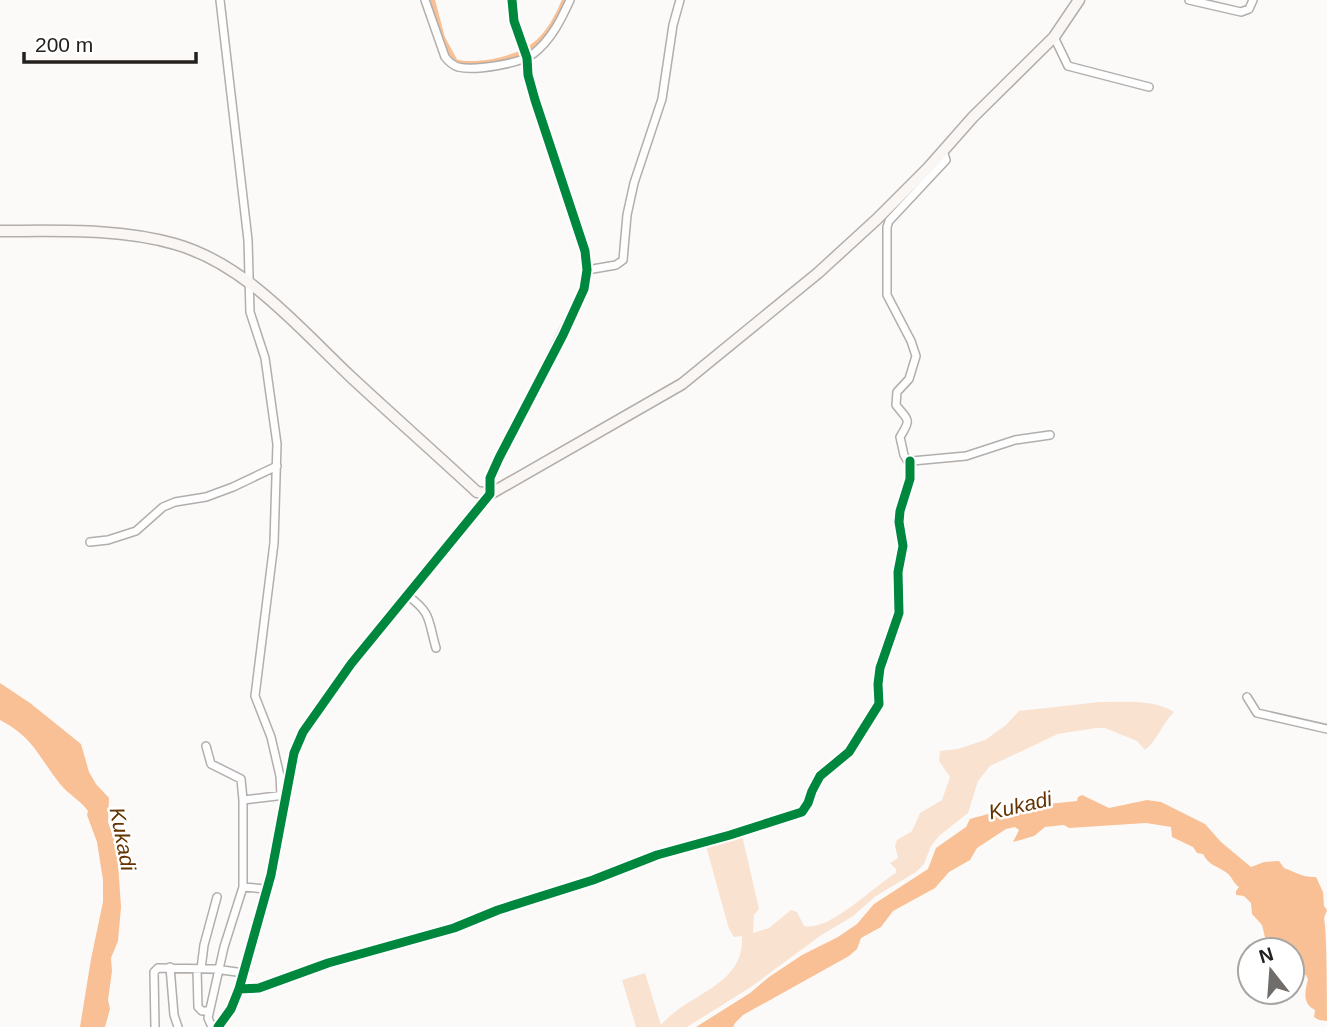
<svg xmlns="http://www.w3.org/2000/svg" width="1327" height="1027" font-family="Helvetica,sans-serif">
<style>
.green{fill:#fae2d1}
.water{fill:#f8c094}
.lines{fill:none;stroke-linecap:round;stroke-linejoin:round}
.canal{stroke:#f8c094;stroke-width:6}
.minor-casing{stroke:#b1aeac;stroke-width:10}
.tertiary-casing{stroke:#b1aeac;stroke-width:11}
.secondary-casing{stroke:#b1aeac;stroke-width:13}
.minor{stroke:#fffefe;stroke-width:7}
.tertiary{stroke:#fffefe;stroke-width:8}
.secondary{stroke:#f9f6f3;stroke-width:10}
.cycleway-casing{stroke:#fff;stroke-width:13}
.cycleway{stroke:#00873e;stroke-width:9}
.labels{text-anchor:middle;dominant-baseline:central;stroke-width:5;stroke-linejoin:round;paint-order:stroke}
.water-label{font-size:21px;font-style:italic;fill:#643300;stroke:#fff}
</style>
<rect width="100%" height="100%" fill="#fcfaf8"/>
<path class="green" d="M1100,702C1123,702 1155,699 1174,712C1162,723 1158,740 1145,750L1137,741L1105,728H1096L1058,734L990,766L978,781L968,813L939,836L931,846L924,864L916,872L876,896L853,916L820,936L751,987L687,1027H636L622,980L645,973L661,1025C688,993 745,986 742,936L734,937L729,929L706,846L742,835L759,909L754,915L753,933L769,928L791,910L797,912L804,926C829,932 874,886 896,873V869L890,863L898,858L895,846L897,840L912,831L920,813L942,800L950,777L939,761L940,751L958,749L985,740L1006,725L1019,711Z"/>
<path class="water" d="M0,683L30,703L81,744L89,772L96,784L109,798L108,822L117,848L121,907L118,941L111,958L112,971L108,1000L110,1009L105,1027H80L91,959L103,902V880L97,842L87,815L88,811C80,800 68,794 60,784C38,756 34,738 0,720Z
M1082,795L1109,808L1147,800L1161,802L1205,824L1221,842L1251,867L1264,862L1279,861L1284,868C1295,872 1304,878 1316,877L1323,892L1324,906L1327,910L1324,918C1327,933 1327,1000 1327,1021L1319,1020L1314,1017L1315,1010C1302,1004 1305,991 1308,979L1300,966H1292V950H1268L1262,925L1252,914L1251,903L1244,896L1236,895V891L1239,887C1233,883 1233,878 1227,873C1218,866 1209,866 1203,854L1197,853L1193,847L1172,837L1171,827L1146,823L1069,828L1064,825L1045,827L1034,836L1013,842L1019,830L1015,827L1006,829L977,848L970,860L949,872L935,888L893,911L881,927L861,938L857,949L849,956L743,1015L735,1023L733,1027H696L750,993L769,977L802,955L838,937L857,924L874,904L928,869L936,848L966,827L970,819C978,817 986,814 994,813C1008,811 1028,818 1038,805L1077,801L1078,797Z"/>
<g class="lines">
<path class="canal" d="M432,0L442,38L455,62C467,66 481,64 493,62C534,54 550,37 565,0"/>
<g class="minor-casing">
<path id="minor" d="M220,0L248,240L250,312L265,358L277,444L274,543L255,696L271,737L280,776L281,795
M425,0L445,57C449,62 452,65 458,67C474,71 519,64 533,54C551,40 561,20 570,0
M1189,0L1241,12L1249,9L1253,0
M1054,37L1068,66L1149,87
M943,151L946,160L889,221L887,227V295L911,341L916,356L909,379L897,392L896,405C908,421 912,418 900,437L904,455L907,460L912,461L966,456L1015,440L1050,435
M587,270L616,265L623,260L627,215L634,183L662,99L673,25L680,0
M490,494V478L494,470L584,289L587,270L585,251L528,75L527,58L514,21L512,0
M90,542L108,540L136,531L163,507L175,502L206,497L233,487L277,466
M408,596C432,613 428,621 436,648
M1247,697L1257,713L1327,729
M206,746L211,764L241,779L243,800
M243,887V800L285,795
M170,967L174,1015L178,1027
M197,969L198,1007L202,1011H209
M201,969L204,945L217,897
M239,989L259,988L328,963L454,928L498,910L593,880L657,855L730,835L802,812L808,803L812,791L820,776L849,752L879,704L878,684L880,668L899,613L898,572L903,546L899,522L900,511L910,479V461
M155,1027L154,972L158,968L215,969L244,973
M212,1027L208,1018L224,947L243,887L267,889"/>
</g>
<g class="tertiary-casing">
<path id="tertiary" d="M218,1027L231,1009L239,989L271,875L294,753L303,732L351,664L490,494"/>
</g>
<g class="secondary-casing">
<path id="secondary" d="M0,231C57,231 119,228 175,244C246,264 299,328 351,377C393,416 435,453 477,492L490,494L682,384L818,273L877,219L928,168L973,117L1054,37L1079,0"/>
</g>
<use href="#minor" class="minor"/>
<use href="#tertiary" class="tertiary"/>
<use href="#secondary" class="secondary"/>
<g class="cycleway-casing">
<path id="cycleway" d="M239,989L259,988L328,963L454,928L498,910L593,880L657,855L730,835L802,812L808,803L812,791L820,776L849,752L879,704L878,684L880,668L899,613L898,572L903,546L899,522L900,511L910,479V461
M218,1027L231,1009L239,989L271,875L294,753L303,732L351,664L490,494V478L499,458L563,335L584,289L587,270L585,251L535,100L528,75L527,58L514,21L512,0"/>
</g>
<use href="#cycleway" class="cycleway"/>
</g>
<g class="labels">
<g class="water-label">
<text transform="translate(1020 805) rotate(-13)">Kukadi</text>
<text transform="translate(123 839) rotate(79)">Kukadi</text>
</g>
</g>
<g transform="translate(1271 971) rotate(343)"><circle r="33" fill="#ffffff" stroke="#a7a6a5" stroke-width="2"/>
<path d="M0-5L12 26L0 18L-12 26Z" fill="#6f6c6a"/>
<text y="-10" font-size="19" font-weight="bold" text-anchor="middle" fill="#23201d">N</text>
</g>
<path d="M24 52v10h172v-10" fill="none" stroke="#23201d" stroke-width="3.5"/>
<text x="35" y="52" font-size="21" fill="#23201d" stroke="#ffffff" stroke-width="5" paint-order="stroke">200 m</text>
</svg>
